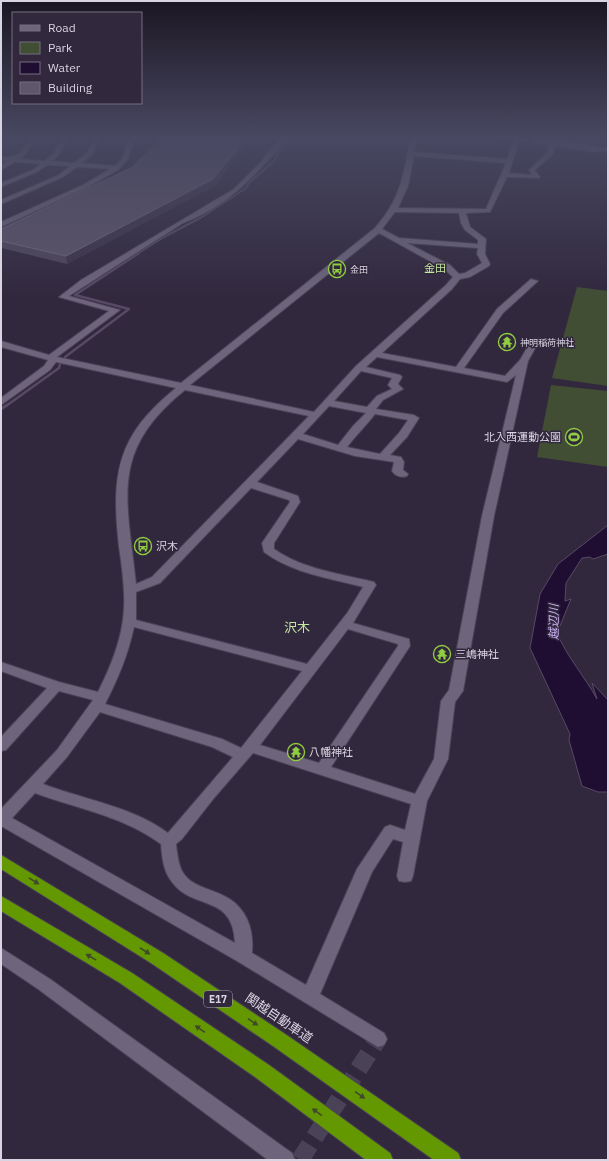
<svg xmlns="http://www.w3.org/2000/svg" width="609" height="1161" font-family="'IBM Plex Sans','Noto Sans JP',sans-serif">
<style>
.green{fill:#414e34}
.water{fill:#1f0e31;stroke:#574966}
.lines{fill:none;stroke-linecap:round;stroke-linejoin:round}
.stream-far2{stroke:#574966;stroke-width:2}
.stream-far1{stroke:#574966;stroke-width:2.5}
.stream{stroke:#574966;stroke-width:3}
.minor-tunnel{stroke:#4a4256;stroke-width:18;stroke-dasharray:18 9;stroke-linecap:butt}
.minor-casing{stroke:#4b4355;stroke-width:2}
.highway-casing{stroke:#4b4355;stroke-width:2}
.minor{fill:#6e657d;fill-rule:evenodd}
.highway{fill:#639800;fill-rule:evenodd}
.minor-bridge-casing{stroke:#4b4355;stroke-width:8;stroke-linecap:butt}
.minor-bridge{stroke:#6e657d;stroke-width:6}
.wall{fill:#4f475c}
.shaded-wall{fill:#3d344a}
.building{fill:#5e566a;stroke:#716a7d}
.oneway{fill:#404a2b}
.labels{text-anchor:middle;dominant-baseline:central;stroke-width:3;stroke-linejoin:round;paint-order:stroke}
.far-poi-label{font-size:9px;fill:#d9d4e2;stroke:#31283d;text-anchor:start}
.shield{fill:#31283d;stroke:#a7a0b0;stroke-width:1}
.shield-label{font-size:10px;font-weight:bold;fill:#d9d4e2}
.far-quarter-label{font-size:11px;fill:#c2e59f;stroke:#31283d}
.poi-label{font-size:11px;fill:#d9d4e2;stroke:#31283d;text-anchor:start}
.water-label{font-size:12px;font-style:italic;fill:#cdb1f4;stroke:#31283d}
.quarter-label{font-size:13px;fill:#c2e59f;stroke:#31283d}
.near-street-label{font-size:13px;fill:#d9d4e2;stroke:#31283d}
</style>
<rect width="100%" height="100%" fill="#31283d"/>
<path class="green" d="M577,287L608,291V386L552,378Z
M551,385L608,391V467L537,457Z"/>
<path class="water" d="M608,525V554L593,559L590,557L582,558L566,583L565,601L571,599L557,633C567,657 585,677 597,699L592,683L608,700V792H598L582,786L569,740L570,734L530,648L540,594L558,564Z"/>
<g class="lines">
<path class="stream-far2" d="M137,254L164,237L202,217L246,188L249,183L274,161L280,150L292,136"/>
<path class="stream-far1" d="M65,357L129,309L75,295L139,253
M6,406L59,368L60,364"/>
<path class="stream" d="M1,409L7,405"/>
<path class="minor-tunnel" d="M300,1160L378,1039"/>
<g class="minor-casing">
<path id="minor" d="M1,136H8L1,139Z
M31,136H37L24,156L20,159L45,161L53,154L63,136H69L59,155L52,161L74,163L87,153L95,136H101L92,155L82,163L115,166L122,159L130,136H136L128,159L118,170L88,187L1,227V222L83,185L110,169L77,167L63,177L1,204V200L59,175L70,166L47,165L37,172L1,187V183L33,170L40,164L15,162L1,170V165L7,161H1V157C20,159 22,151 31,136Z
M283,136H289C260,171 228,207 183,223L69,296L120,310L57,357L181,383L375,228C402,197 403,175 411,136H417L414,152L507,159L514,140L495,136L527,139V141H519L509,173L532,175L529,170L548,152L549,142L520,136H532L555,141L554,153L535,170L540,177L539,178L507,177L490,212L466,213L470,227L486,239L485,254L490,264L489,266L470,277L460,279L452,289L382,353L456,367L497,309L531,279L538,281L503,313L464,368L505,376L520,360L531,341L541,338L545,341L537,345L528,361L494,516L463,691L455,702L448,759L427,801L413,876L411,881L405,882L399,881L397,876L403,842L393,839L372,872L320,994L384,1033L387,1039L384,1045L378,1047L237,961L1,826V809L57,750L93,700L59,691L6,750L1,751V737L47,688L1,671V662L59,682L98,692C111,666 123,637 124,608C125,588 122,567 119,547C111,475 116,436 176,388L56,362L50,370L1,405V398L44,366L48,360L1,347V341L49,355L109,311L59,297L81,280L234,189L262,161L268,152ZM414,156L506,163L486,209L398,208L408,186ZM395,212L459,213L461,223L465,230L478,240V244L399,238L382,229ZM379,233L444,269L453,277L446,285L356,366L314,412L190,385ZM407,243L478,248L477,254L482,263L465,273L459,274L450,265ZM377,357L507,382L516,375L482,516L449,690L441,701L434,759L415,794L331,767L410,646L409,639L353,623L376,585L374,582C341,574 302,569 274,549V543L300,502L298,496L257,482L298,439L355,456L394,462L392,471C395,476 401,478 407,476L408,474L403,470L404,462L401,457L390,455L407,437L419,418L414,415L376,409L383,400L403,389L398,384L402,377L400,375L366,367ZM361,371L392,378L388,385L392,389L377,396L367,407L334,401ZM185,390L309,416L152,577L136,584C127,498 109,451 185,390ZM329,406L366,413L353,426L338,445L303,434ZM375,414L408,420L399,433L380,454L347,447C356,435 366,426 375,414ZM251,488L289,500L290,502L262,543L264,552C292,573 329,578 363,587L348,612L307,664L136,620V592L160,583ZM134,627L302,671L241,748L222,739L105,704C118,679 128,655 134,627ZM348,629L398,644V646L319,763L260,745ZM100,712L212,747L233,757L168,833C131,806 85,800 43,784L67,757ZM253,753L411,804L405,830L390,825L385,827L357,869L306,985L252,953C253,941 252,930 247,919C231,885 195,895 182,871C178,863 177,852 176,844L182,839L214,798ZM35,793C78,809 123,816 161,844C162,857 163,871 172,882C193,911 233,893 235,943L12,818Z
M596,147L608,148V152L594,150L593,149Z
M1,948L50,979L292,1153L295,1160H268L38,989L1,964Z"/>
</g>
<g class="highway-casing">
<path id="highway" d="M1,855L163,953L285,1034L458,1153L461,1160H434L273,1046L151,963L1,869Z
M1,896L132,973L269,1065L390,1153L393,1160H366L255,1077L120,983L1,911Z"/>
</g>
<use href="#minor" class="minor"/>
<use href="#highway" class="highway"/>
<g class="minor-bridge-casing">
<path id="minor-bridge" d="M534,140L596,149"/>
</g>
<use href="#minor-bridge" class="minor-bridge"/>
</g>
<path class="wall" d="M164,136H253L214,186L67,264L1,248V229L131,168Z"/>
<path class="shaded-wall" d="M248,136H253L214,186L67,264L66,256Z"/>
<path class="building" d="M164,136H248L213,179L66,256L1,241V229L131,168Z"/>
<defs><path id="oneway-solid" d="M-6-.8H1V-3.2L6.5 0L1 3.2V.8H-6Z"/></defs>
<g class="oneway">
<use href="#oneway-solid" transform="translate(34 881) rotate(32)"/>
<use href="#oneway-solid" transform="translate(145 951) rotate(32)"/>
<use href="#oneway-solid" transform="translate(91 957) rotate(-149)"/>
<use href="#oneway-solid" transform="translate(253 1022) rotate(34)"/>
<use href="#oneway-solid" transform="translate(200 1029) rotate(-146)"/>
<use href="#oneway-solid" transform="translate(360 1095) rotate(35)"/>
<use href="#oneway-solid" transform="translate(317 1112) rotate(-144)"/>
</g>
<linearGradient id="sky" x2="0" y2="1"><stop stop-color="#1b1622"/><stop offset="0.46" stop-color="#484862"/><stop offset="1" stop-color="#484862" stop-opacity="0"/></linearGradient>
<rect width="609" height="298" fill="url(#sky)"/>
<defs>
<g id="bus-ring" transform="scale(0.9)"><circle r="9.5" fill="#31283d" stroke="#91cd40" stroke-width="1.5"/><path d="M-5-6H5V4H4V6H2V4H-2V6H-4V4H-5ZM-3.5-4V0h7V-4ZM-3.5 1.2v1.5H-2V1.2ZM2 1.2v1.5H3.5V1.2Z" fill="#91cd40"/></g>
<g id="temple-ring" transform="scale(0.9)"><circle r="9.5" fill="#31283d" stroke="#91cd40" stroke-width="1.5"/><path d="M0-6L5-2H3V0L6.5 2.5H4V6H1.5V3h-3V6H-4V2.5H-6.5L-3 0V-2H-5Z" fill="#91cd40"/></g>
<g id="stadium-ring" transform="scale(0.9)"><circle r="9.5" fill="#31283d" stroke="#91cd40" stroke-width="1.5"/><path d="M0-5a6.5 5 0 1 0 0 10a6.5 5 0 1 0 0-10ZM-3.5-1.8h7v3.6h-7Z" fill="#91cd40"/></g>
</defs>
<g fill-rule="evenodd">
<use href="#bus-ring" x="337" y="269"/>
<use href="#temple-ring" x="507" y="342"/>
<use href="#stadium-ring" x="574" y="437"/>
<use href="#bus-ring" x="143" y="546"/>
<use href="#temple-ring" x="442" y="654"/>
<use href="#temple-ring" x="296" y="752"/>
</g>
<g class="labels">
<g class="far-poi-label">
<text x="350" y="269">金田</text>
<text x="520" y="342">神明稲荷神社</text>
</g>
<rect class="shield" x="204" y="991" width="28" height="16" rx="3"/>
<g class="shield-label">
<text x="218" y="999">E17</text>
</g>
<g class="far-quarter-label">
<text x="435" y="268">金田</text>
</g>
<g class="poi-label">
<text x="561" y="437" text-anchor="end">北入西運動公園</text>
<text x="156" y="546">沢木</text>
<text x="455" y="654">三嶋神社</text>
<text x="309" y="752">八幡神社</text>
</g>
<g class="water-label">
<text transform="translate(553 622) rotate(-90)">越辺川</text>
</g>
<g class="quarter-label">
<text x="297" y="627">沢木</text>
</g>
<g class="near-street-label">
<text transform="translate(279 1018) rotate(34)">関越自動車道</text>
</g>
</g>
<rect width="609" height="1161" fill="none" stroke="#d9d4e2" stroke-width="4"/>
<rect x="12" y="12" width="130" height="92" fill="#31283d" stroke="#746d7f"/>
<rect x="20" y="25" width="20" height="6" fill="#6e657d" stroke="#746d7f"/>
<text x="48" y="32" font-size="12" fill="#d9d4e2">Road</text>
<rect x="20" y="42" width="20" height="12" fill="#414e34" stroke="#746d7f"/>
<text x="48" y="52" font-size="12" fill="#d9d4e2">Park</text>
<rect x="20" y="62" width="20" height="12" fill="#1f0e31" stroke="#746d7f"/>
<text x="48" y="72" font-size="12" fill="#d9d4e2">Water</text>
<rect x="20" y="82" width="20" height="12" fill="#5e566a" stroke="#746d7f"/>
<text x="48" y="92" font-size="12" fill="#d9d4e2">Building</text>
</svg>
